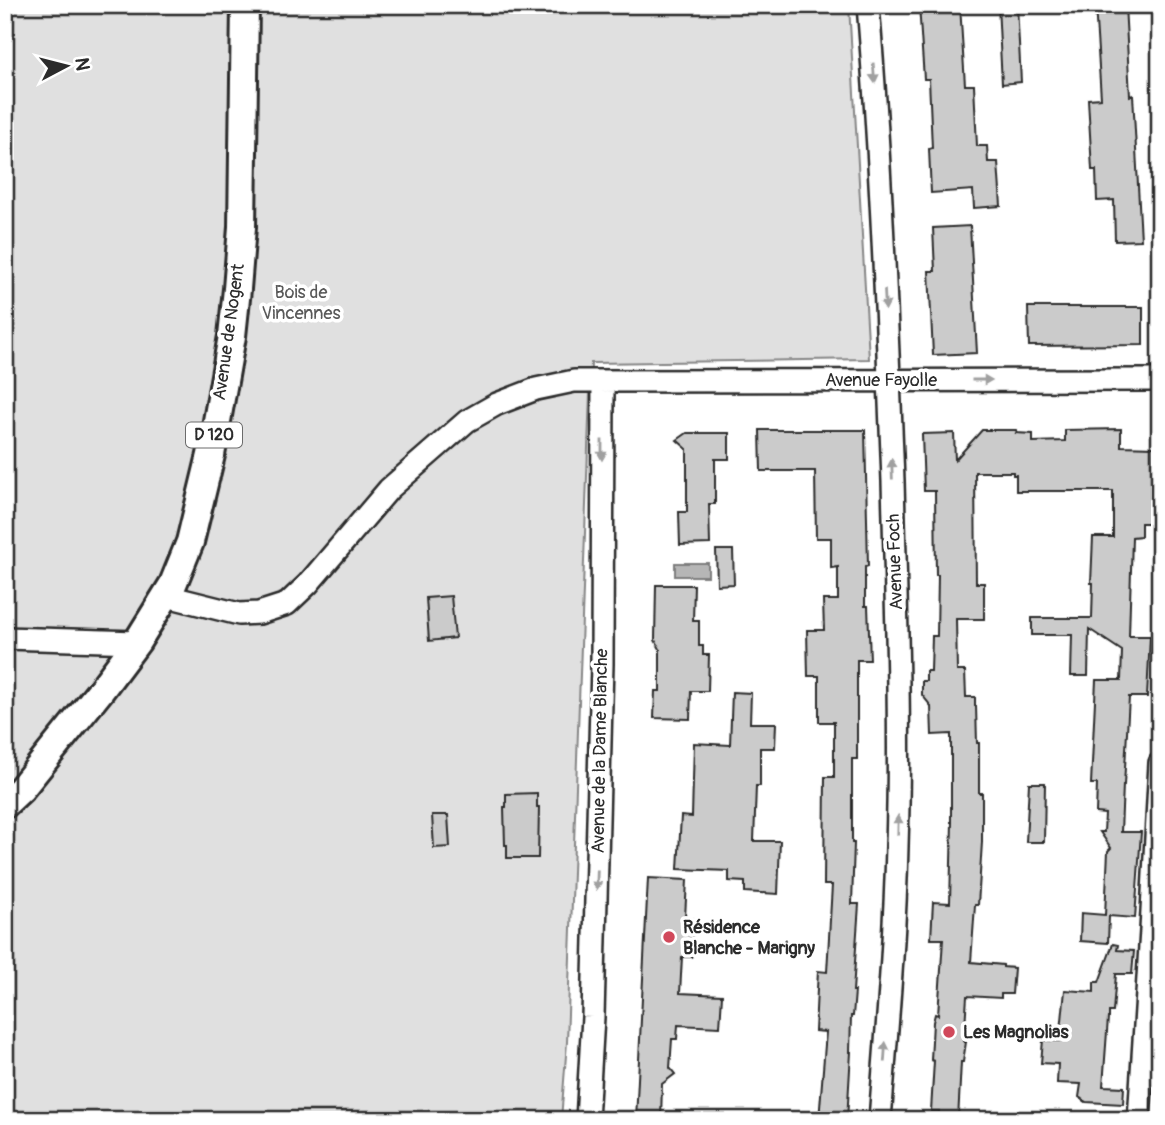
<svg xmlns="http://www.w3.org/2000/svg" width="1165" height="1125" font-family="Pangolin,sans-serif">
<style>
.green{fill:#e0e0e0;stroke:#868686;stroke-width:2}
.water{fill:#b6b6b6;stroke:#7e7e7e;stroke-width:2}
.building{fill:#cbcbcb;stroke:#2b2b2b;stroke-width:2}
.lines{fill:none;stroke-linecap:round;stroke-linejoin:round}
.minor-casing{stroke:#2b2b2b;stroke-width:26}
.major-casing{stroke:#2b2b2b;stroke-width:32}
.minor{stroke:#fff;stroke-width:21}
.major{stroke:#fff;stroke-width:26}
.oneway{fill:#a0a0a0}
.poi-dot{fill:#d1495b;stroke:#fff;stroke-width:2.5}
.labels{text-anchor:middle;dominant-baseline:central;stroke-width:7;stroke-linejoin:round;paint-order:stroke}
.shield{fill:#fff;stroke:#6b6b6b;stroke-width:2}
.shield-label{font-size:16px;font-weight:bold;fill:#2b2b2b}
.park-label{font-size:18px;fill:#585858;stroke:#fff}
.street-label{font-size:18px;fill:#2b2b2b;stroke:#fff}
.poi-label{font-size:18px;font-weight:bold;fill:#2b2b2b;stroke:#fff;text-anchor:start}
</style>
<rect width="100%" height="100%" fill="#fff"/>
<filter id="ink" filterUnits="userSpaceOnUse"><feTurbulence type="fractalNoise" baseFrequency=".0143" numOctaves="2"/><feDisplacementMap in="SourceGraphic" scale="14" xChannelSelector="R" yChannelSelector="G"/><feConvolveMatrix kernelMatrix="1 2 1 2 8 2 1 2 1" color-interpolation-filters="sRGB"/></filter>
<g filter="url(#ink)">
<path class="green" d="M5,5H849L869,359L591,363L567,1042L561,1120H5Z"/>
<path class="water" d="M675,563H708V576H675Z"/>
<path class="building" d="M919,5H960L965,85H974L977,146H987L988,162H998L1001,206L974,208L973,190L931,193L929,149L932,148L929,79H924Z
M998,5H1017L1021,82L1002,84Z
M1095,5H1125L1130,96L1133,95L1141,240L1115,241L1114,200L1097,201L1096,170H1092L1088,99L1101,98Z
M970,226L977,353L933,355L929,271H935L933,228Z
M1028,307H1143V345L1029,346Z
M1121,429V446L1154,447L1153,523H1141V536L1132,537L1129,636H1150L1147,697H1129L1124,785H1123L1121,832H1141L1135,918L1109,916L1108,943L1080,941L1081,913L1105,915L1108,851L1111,848L1100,832H1104L1105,814L1096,813L1097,784H1091L1096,680H1121L1122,651L1089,629L1088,676H1071L1072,635H1032V618H1092L1093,583H1091L1093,537H1113V491H1016V475H1013V472H975L976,583H984V619H956L957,671H965L966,697H975V706H976L977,743H979V793H982V842L978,905H975L971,962L1003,965V967L1014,968L1012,994H1001V998L967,996L964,1042H966L963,1062H961L958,1120H939V1111H931L934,1061L931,1060L933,1022L935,1014L938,1015L943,939H931L933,902L950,903L952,822H951V734L932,735L931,706L922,695V681H926V671H931L932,636H937L938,575H936L935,491H924L922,434L954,433L955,460L982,430H1017L1016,433L1033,434V442L1065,441V430Z
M760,430H865L868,566L865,567V606H868L870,660H857V759H852V843H854L852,904H859L853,991H855L853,1016H851L850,1052H851L847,1120H819L826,1032L815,1031L817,989L818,971L827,972L832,885H824L825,777H834V722H819V676H808L807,630H824L823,600H838V567L831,568V538H816L815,471H761Z
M687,433H729V459H715V504H709L710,544L680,545L679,512H687V449L677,440Z
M716,550H733L734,584L717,585Z
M656,585H694L693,621H699V646H703V655H709L708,691H691L690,719L654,718L655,691H660V649L655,640Z
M451,596L455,638L429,641L426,598Z
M732,692L751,693L750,723H776L775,748H760V786H756L754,841H780L778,894L745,892V882L729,881V871L678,869L681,816L692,817L694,743L730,745Z
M1029,783H1045L1044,842H1026Z
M537,793V807H539L538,858H507V845H505L504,807H506V794Z
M432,815H448L450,847L434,848Z
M648,878L687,880L685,918L694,919L692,957H682L680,993L722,995L720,1027L678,1025L677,1039H672L670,1068L675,1074L662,1084L661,1120H636Z
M1113,944L1118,945L1117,950L1134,951L1132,974H1116L1113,1012H1109V1018H1108L1103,1086L1124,1087L1123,1104L1086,1102L1079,1097L1081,1084L1057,1083L1058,1064L1041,1063L1043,1040L1060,1041L1065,990L1094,992V982H1099Z"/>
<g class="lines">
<g class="minor-casing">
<path id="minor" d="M868,5C881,164 887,322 893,481C896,602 901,724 897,846C895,937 887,1028 880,1120
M167,596L239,614L259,613L287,604L308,584L389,489L467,421L497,404L536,389L574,381L1160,380
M5,638L137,642
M587,1120L593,1017L602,664L603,381
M1139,1120L1151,930L1160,763"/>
</g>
<g class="major-casing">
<path id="major" d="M5,804L21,789L101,690L137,642L173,584L190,542L211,455L232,336L237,289L242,227L245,5"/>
</g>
<use href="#minor" class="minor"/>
<use href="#major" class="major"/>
</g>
<defs><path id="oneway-solid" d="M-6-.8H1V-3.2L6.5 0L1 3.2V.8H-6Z" transform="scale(1.75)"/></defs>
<g class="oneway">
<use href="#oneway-solid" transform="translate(874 73) rotate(85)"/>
<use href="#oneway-solid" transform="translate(885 300) rotate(87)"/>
<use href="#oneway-solid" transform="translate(982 380)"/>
<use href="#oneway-solid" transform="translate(602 450) rotate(90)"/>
<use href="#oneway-solid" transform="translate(892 469) rotate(-92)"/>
<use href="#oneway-solid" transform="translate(898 825) rotate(-89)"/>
<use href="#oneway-solid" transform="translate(597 880) rotate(92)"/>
<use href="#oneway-solid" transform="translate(885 1052) rotate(-86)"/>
</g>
</g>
<g class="poi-dot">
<circle cx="669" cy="937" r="7"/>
<circle cx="949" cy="1032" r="7"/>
</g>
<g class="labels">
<rect class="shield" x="186" y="422.5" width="56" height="25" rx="5"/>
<g class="shield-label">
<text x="214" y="435">D 120</text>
</g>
<g class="park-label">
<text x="301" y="292">Bois de<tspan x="301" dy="21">Vincennes</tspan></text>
</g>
<g class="street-label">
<text transform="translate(229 332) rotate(-82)">Avenue de Nogent</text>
<text x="881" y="380">Avenue Fayolle</text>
<text transform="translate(895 562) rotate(-92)">Avenue Foch</text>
<text transform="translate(600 751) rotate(-89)">Avenue de la Dame Blanche</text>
</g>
<g class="poi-label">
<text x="683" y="927">Résidence<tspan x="683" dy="21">Blanche - Marigny</tspan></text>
<text x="963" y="1032">Les Magnolias</text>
</g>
</g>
<rect width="1165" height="1125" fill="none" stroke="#fff" stroke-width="28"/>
<rect x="14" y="14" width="1137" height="1097" fill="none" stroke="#2b2b2b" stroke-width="2.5" filter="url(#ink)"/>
<g transform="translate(66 66) rotate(83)" stroke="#ffffff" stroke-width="5" paint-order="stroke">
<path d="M0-5L12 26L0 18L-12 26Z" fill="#2b2b2b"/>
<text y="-10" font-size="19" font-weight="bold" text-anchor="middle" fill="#2b2b2b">N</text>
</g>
</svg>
